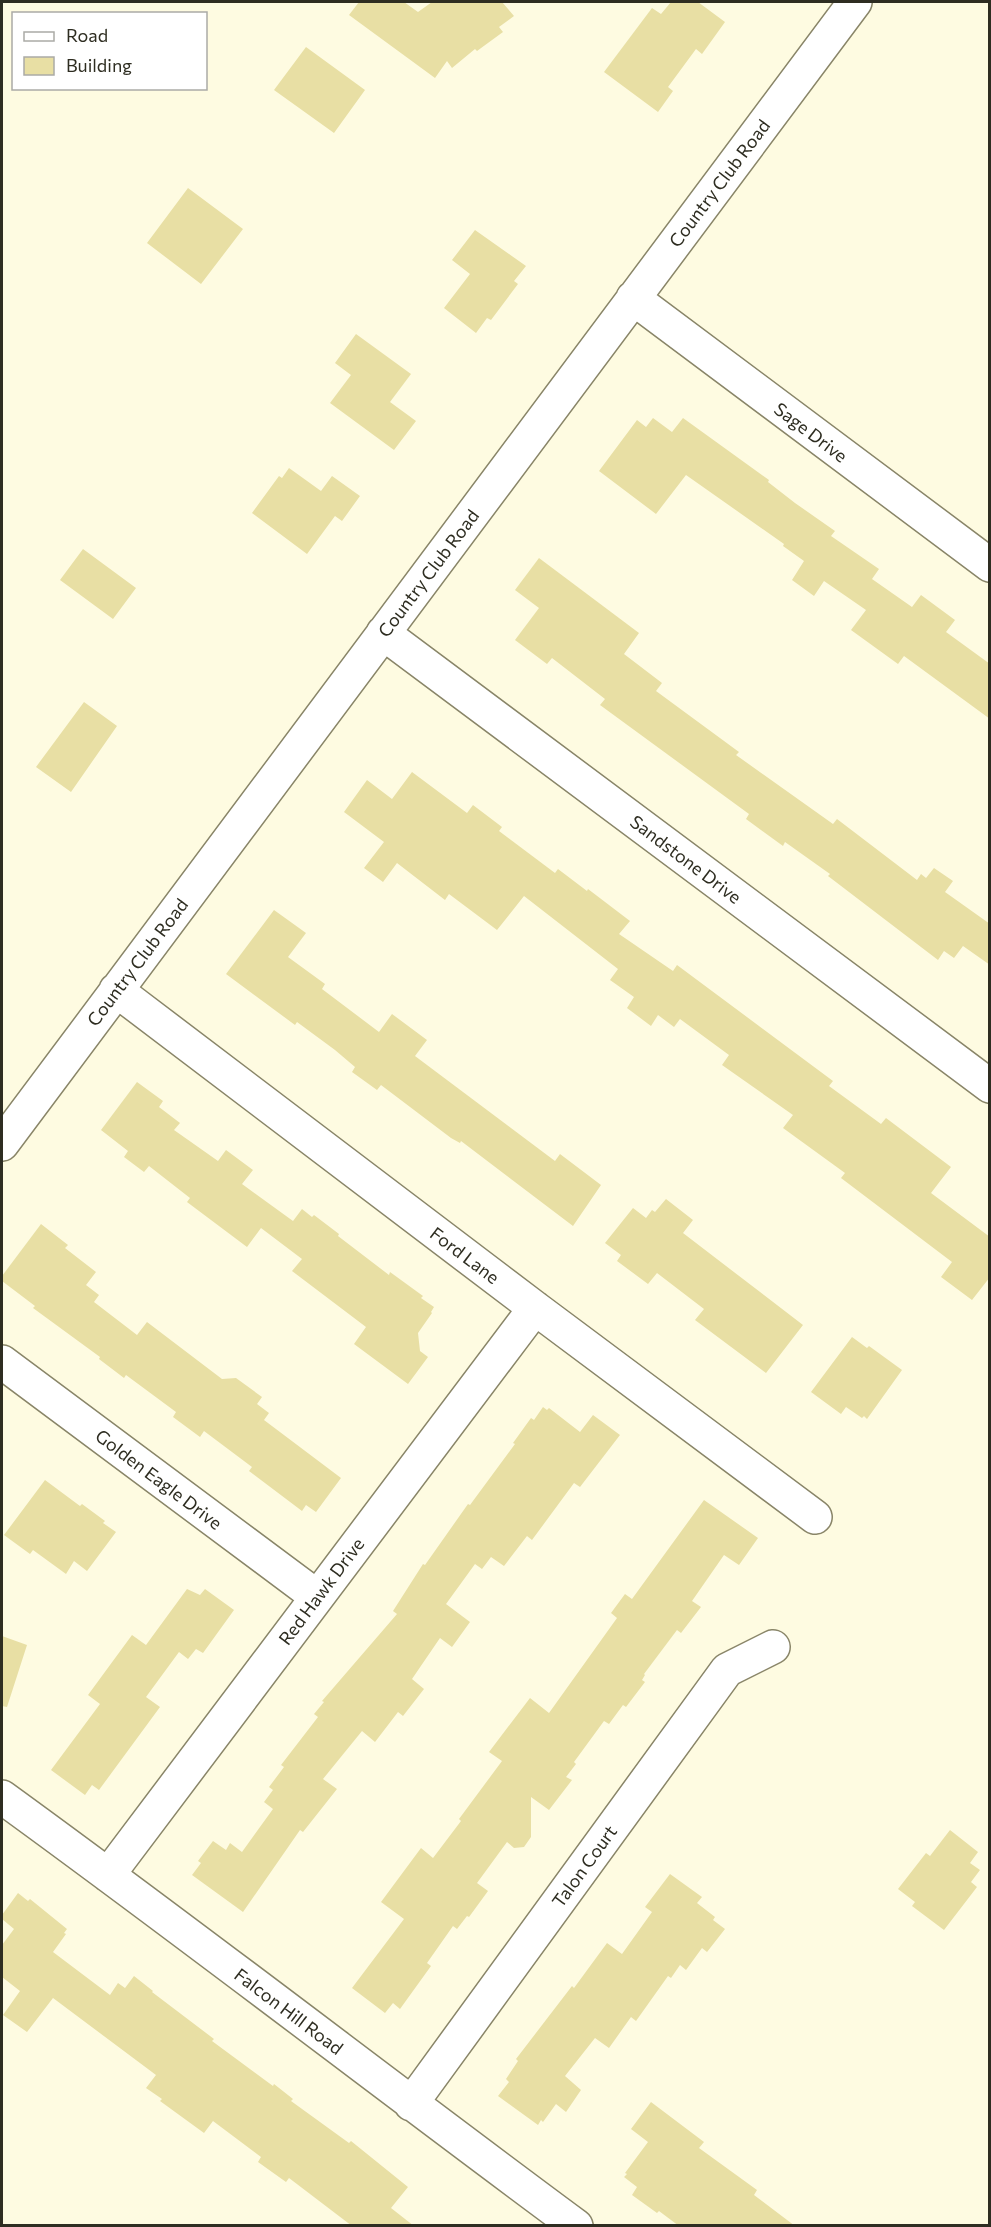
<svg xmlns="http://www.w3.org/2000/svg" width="991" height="2227" font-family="Commissioner,sans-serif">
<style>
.building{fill:#e8dfa4}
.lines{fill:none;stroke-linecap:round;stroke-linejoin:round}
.minor-casing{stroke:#898568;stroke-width:36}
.minor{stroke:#fff;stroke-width:33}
.labels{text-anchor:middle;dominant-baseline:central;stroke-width:6;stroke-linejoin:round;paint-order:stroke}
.street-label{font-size:18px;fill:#2e2d21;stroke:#fff}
</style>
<rect width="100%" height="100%" fill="#fefbe1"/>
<path class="building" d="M359,2H404L418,12L432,2H502L514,16L499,27L503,32L477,51L475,49L452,68L447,61L435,78L349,15Z
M671,2H698L725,22L702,54L696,49L668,87L673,91L658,112L604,72L652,8L661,14Z
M306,47L365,90L334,133L274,90Z
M188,188L243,229L201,284L147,243Z
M475,230L526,266L514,281L518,284L491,320L487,318L476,333L444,308L470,274L452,260Z
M356,334L411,374L390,402L416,421L394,450L330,403L351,375L335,363Z
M653,418L672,432L683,418L769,480L768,482L795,503L835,531L831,536L879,569L872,579L912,607L921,595L955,620L946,632L990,664V719L904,656L898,664L851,630L866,610L824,581L814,596L792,580L804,561L783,546L784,544L686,475L656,514L599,471L637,420L646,427Z
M289,468L321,491L332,476L360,496L342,521L335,516L307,554L252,513L279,476L282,478Z
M83,549L136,588L113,619L60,580Z
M539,558L639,633L624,654L662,683L656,691L739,752L736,755L833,824L837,819L917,880L921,874L926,878L934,868L953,881L945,892L990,924V965L963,946L954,958L944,951L938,960L828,876L830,874L785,842L783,846L746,819L749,814L600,705L605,699L552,658L547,664L515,640L539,608L515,590Z
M84,702L117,726L71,792L36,767Z
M412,772L467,813L473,805L502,827L499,831L555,873L558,869L587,891L588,889L630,921L619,934L673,971L677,965L833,1081L829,1086L881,1124L886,1118L951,1167L931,1193L990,1237V1277L972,1300L941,1277L952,1262L841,1178L845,1173L783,1128L793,1115L722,1065L729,1055L680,1019L674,1027L658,1015L651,1026L627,1008L634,997L610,980L618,969L524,896L497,930L449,894L445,900L397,863L383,882L364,868L384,842L344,812L367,780L392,799Z
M274,910L306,933L288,957L325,984L322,989L379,1032L392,1014L427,1040L415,1056L555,1161L560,1154L601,1185L573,1226L461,1141L460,1143L451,1138L381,1085L377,1090L352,1072L355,1067L335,1050L297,1022L295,1025L226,974Z
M137,1082L163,1101L159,1107L180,1123L174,1130L218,1161L226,1150L253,1170L242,1184L293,1221L302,1209L312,1217L314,1215L339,1234L338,1236L389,1275L390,1272L423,1296L421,1298L434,1307L431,1312L432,1313L418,1333L420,1351L428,1357L408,1384L354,1344L366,1327L292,1271L302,1259L261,1228L247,1247L187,1202L190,1198L149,1166L144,1172L124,1157L128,1151L101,1130Z
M666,1199L693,1220L683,1233L803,1325L766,1373L695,1320L704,1309L657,1273L648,1284L617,1261L621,1255L605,1243L633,1208L646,1218L652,1210L655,1212Z
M41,1224L68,1245L65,1248L96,1272L86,1285L99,1295L94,1302L137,1335L147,1322L222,1379L236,1378L262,1397L257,1404L269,1413L264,1420L341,1478L316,1512L306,1505L302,1511L249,1471L252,1467L204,1431L200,1437L173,1417L176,1412L126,1375L124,1378L99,1359L100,1357L33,1308L35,1306L2,1281V1276Z
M852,1337L867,1348L869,1346L902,1370L867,1419L864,1416L862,1418L846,1407L841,1414L811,1392Z
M543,1407L547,1410L549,1408L580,1432L593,1415L620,1435L580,1487L574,1483L532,1540L527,1536L504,1566L491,1557L482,1569L475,1564L446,1604L470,1622L452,1647L440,1638L412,1679L424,1689L403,1716L398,1712L375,1742L362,1731L323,1779L337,1789L303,1832L300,1830L243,1912L192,1875L201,1863L198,1861L213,1841L226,1850L230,1843L242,1852L273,1809L264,1802L273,1790L269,1787L284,1767L281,1765L318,1717L314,1714L324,1702L322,1701L397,1614L393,1611L423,1564L425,1565L468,1504L470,1505L515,1444L513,1443L531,1418L534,1420Z
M45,1480L80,1506L82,1504L105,1521L103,1523L116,1532L87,1571L74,1561L66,1574L33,1550L30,1554L4,1535Z
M704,1500L758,1538L739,1565L724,1555L692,1601L701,1607L681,1633L677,1630L644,1674L645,1675L642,1680L645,1682L626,1707L623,1705L609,1724L604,1721L574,1762L576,1764L566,1777L572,1780L549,1810L531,1797V1837L524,1847L514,1848L507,1842L477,1883L488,1891L469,1917L467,1916L457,1929L453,1926L427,1963L431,1966L400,2009L393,2003L385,2013L352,1988L404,1919L381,1902L421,1848L433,1858L461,1821L459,1819L502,1761L489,1752L530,1698L549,1713L617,1618L611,1613L625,1594L632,1599Z
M187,1589L200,1595L205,1589L234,1610L203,1653L196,1649L188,1659L179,1652L146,1697L160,1707L99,1790L92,1785L85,1795L51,1770L100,1704L88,1695L132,1635L146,1645Z
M2,1636L27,1645L7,1707L2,1706Z
M950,1830L978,1852L970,1863L980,1870L971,1882L977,1887L944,1930L912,1906L915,1902L898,1889L926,1853L930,1856Z
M670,1874L702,1897L697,1903L715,1917L713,1920L725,1929L707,1952L702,1948L686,1970L680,1965L671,1978L668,1976L636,2021L631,2017L609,2048L595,2038L565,2076L581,2090L566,2112L556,2104L543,2122L541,2120L538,2125L498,2096L509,2082L506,2079L518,2061L516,2059L572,1986L574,1988L607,1943L622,1954L652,1912L645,1907Z
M18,1893L28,1901L30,1899L67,1929L64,1933L66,1934L53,1952L110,1995L118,1983L125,1988L134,1976L153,1991L152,1992L214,2039L212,2041L273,2086L274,2084L293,2099L291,2101L349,2143L351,2141L408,2187L391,2208L414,2226H352L289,2178L286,2182L258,2162L261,2157L213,2121L204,2133L160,2101L162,2099L146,2088L156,2075L53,1998L27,2032L3,2015L20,1991L2,1977V1945L14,1929L2,1919V1915Z
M651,2102L704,2142L699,2148L757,2190L754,2195L795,2226H679L659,2211L657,2213L632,2195L637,2187L624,2177L627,2174L625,2173L648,2142L631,2129Z"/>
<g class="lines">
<g class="minor-casing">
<path id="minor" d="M633,298L990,565
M383,633L990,1086
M116,990L535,1308L815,1517
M2,1144L855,2
M2,1362L316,1596
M2,1797C195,1937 384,2084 576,2226
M108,1875L535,1308
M411,2104L727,1670L773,1647"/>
</g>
<use href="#minor" class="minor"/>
</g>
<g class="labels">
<g class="street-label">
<text transform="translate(719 183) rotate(-53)">Country Club Road</text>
<text transform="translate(811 432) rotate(37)">Sage Drive</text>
<text transform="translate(428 573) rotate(-53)">Country Club Road</text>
<text transform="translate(686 859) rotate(37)">Sandstone Drive</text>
<text transform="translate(137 962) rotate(-53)">Country Club Road</text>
<text transform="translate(465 1255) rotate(37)">Ford Lane</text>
<text transform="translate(159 1479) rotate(37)">Golden Eagle Drive</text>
<text transform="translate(321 1591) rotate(-53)">Red Hawk Drive</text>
<text transform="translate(584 1866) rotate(-54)">Talon Court</text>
<text transform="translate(289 2011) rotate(37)">Falcon Hill Road</text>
</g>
</g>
<rect width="991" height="2227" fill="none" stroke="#2e2d21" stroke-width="6"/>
<rect x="12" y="12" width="195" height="78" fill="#ffffff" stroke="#ababa6" stroke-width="1.5"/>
<rect x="24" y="32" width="30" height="9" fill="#ffffff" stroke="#ababa6" stroke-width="1.5"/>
<text x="66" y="42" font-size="18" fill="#2e2d21">Road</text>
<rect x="24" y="57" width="30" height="18" fill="#e8dfa4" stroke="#ababa6" stroke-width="1.5"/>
<text x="66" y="72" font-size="18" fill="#2e2d21">Building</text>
</svg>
